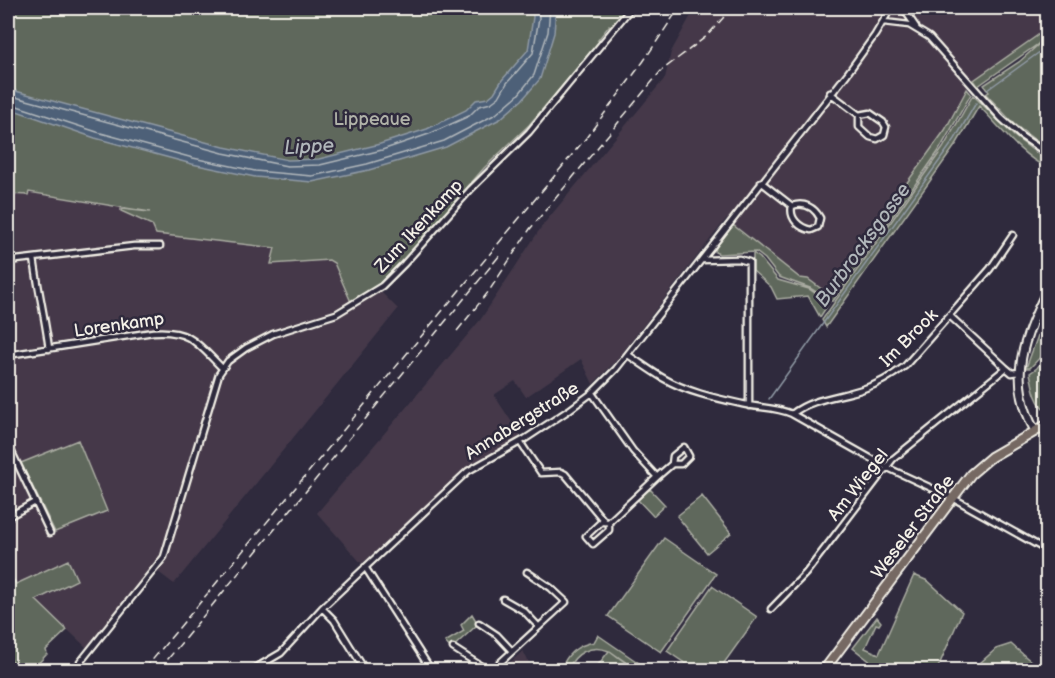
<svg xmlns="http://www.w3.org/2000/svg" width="1055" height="678" font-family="'Balsamiq Sans',sans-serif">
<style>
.built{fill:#443949}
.green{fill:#5f685b;stroke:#aaaca2;stroke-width:1.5}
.water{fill:#4d6078;stroke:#909aa5;stroke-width:1.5}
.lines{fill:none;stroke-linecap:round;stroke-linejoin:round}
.shore{stroke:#b1b7bb;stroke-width:1.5}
.stream{stroke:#909aa5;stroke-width:1.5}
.street-casing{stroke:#f4f1e8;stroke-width:9}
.secondary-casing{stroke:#f4f1e8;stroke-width:11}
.primary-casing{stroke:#f4f1e8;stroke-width:12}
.street{stroke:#2f2a3d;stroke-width:4.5}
.secondary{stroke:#2f2a3d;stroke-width:7}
.primary{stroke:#766964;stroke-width:8}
.rail{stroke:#f4f1e8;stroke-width:1.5;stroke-dasharray:9 4.5;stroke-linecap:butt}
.labels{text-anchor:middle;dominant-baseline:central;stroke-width:5;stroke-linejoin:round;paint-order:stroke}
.park-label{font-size:18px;fill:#b1b3a9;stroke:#2f2a3d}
.street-label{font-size:18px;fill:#f4f1e8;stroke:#2f2a3d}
.water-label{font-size:20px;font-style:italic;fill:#b1b7bb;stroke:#2f2a3d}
</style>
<rect width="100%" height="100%" fill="#2f2a3d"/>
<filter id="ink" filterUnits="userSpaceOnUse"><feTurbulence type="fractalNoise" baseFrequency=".0167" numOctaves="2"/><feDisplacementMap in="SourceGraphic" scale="12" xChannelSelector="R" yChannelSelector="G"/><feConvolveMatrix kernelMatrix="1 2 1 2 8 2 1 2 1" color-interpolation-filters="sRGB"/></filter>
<g filter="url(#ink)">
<path class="built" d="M695,8H1047V18L1038,35L974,80L967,89L945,130L827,293L808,279L800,278L726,219L615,362L593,384L581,359L526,397L515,381L494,395L521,436L465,470L362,564L317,513L481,319L542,226L665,78L671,52Z
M30,184L151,209V213L122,209L152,225L156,234L275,248L271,264L329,260L334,263L354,308L380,291L398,309L174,584L153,568L87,648L36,600L16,584L10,574L8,575V194L28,195Z
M523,651L533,670H502L507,665Z"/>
<path class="green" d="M8,8H628L612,28L609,26L598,40H601L529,125L484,168L420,242L377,286L351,302L334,263L329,260L271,264L275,248L156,234L152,225L121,211V209L150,212L29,192L28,195L8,194Z
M1047,18V32L1038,44L978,86L974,80L1038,35Z
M1047,37V149L1014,124L986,94L989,92L984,85L1019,62Z
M967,89L971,94L938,152L833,301H830L810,288L779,277L765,259L756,252L719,254L715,252L716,247L733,225L800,278L808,279L827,293L945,130Z
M973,95L1014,136L1047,161V168C1018,153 1001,128 979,106L957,143L826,327L822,320L943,148Z
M753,253L760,258L778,280L809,289L829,303L820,317L808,296L777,299L771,287L753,271Z
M1047,311V350L1030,368H1026Z
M1047,354V407L1043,408C1034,398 1033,386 1030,373L1037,368Z
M78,440L107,511L55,532L21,463Z
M650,489L665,505L653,516L638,500Z
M702,496L731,533L707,553L677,516Z
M664,538L716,574L661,652L608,616Z
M68,560L77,580L36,600L67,630L46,650L47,654L32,670H20L8,656V575L10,574L16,584Z
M914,575L928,581L962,612L937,670H881L853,648L877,617L881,622L879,625L876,624L865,648L879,654Z
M712,586L757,617L719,670H695L667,651Z
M472,614L478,624L451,649L445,642L464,631L461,625Z
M598,635L649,670H637L610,651L635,670H594L609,651C591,644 574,653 568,670H561C566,654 577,645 594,642Z
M1011,644L1041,670H972L996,649Z"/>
<path class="water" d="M532,8H556L554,33L540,79L522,100L500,119L446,147L369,170L312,182L255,177L192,164L95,138L8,108V89L224,147L288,160L319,159L380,144L427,129L466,110L476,100L488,98L494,93L502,80L528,50L533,17Z"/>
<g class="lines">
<path class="shore" d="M8,95L223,153L287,166L320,165L382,150L429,134L469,116L479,106L491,103L499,97L507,83L533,53L539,18L538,8
M8,103L97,132L193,158L255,171L312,176L367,164L444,141L496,114L518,95L534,75L548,32L550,8"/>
<path class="stream" d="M987,90L1048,46
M769,399L955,139L976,103"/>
<g class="street-casing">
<path id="street" d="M903,8L916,27
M884,22L909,25L929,37L1001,118L1021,136L1048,154
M830,93L859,115V127L870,137L877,139L884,135L886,127L883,122L870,113L859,115
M761,182L792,206C789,219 800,228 811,230L818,227L820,218C814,207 804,202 792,206
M34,258C38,289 45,318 49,349
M702,260L739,259L749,262V406
M8,261L134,246H160
M950,316L1006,368L1012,373L1019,372
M8,355L153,332C190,329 198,344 222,368
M628,355C639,362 651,371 663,378C687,392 715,398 742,404C759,408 776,407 792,414L886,467L953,498L1048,551
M592,393L633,451L657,477L609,522H601L586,536L593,544L609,530V522
M792,414C812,398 840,397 863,389C879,384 892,376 905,366L990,269L1013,235
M520,442L541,473L561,472L565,474L605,522
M8,444L50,533
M657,477L672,464H681L689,456L684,447L673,456L672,464
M8,517L35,502
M365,567L431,670
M503,599L524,611L539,627
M322,608L334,620L365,670
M771,609L806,573L893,459L1006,368
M479,623L497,635L512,651
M453,648L481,666
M74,670L164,557L219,374L228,361L246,348L273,334L336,314L382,286L404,264L471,189L529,132L631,8
M252,670L281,653L322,608L468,471L525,439L569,410L592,393L616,369L847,74L875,35L891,8
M476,670L481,666L491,670
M492,670L566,602L551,588L527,572"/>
</g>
<g class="secondary-casing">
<path id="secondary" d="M1035,431C1006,378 1024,338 1048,288"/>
</g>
<g class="primary-casing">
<path id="primary" d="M824,670L971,474L991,457L1048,424"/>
</g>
<use href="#street" class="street"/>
<use href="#secondary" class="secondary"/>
<use href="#primary" class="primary"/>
<path class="rail" d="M457,331L489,291L530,229L661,71L707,36L732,8
M144,670L586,138L643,62L679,8
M159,670L500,255"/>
</g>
</g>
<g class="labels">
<g class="park-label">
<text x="372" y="119">Lippeaue</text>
</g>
<g class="street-label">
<text transform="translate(419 226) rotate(-47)">Zum Ikenkamp</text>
<text transform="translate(119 325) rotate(-8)">Lorenkamp</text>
<text transform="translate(909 338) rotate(-45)">Im Brook</text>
<text transform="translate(522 421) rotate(-32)">Annabergstraße</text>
<text transform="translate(858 485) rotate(-52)">Am Wiegel</text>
<text transform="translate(913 527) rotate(-53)">Weseler Straße</text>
</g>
<g class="water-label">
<text transform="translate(309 147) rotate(-3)">Lippe</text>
<text transform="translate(863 245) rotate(-54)">Burbrocksgosse</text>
</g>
</g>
<rect width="1055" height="678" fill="none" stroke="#2f2a3d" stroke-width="30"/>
<rect x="15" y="15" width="1025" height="648" fill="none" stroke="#f4f1e8" stroke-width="2" filter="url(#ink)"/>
</svg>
